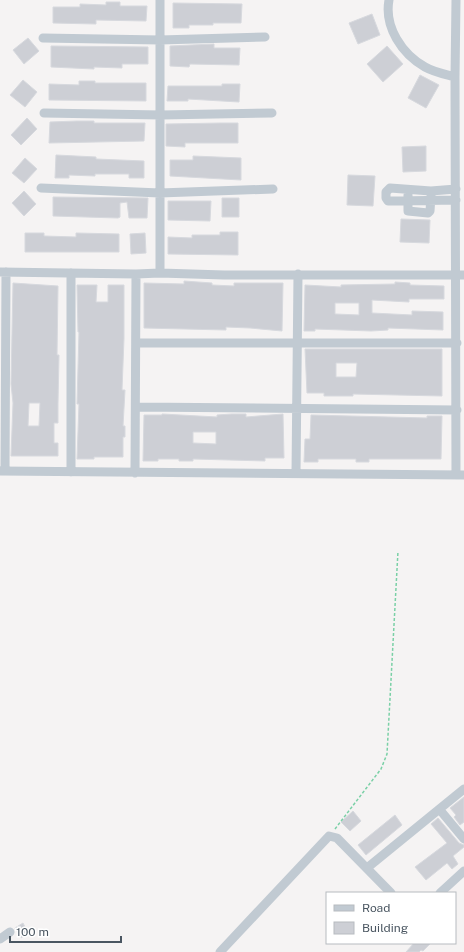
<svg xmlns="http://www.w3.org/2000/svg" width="464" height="952" font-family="'Public Sans',sans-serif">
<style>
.building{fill:#cdcfd5;stroke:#d7d9de;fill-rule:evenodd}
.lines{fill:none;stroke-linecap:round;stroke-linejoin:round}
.path{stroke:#7ad0a6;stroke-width:1.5;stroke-dasharray:3 2;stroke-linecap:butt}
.minor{stroke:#c1cad2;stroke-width:9}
</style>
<rect width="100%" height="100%" fill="#f5f3f3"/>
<path class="building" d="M106,2H120V6H147L146,21L96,20V24L53,23V7H80V4L106,5Z
M173,3L242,4L241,23H213V25H189V28H173Z
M372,14L380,35L358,44L349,23Z
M28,38L39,51L24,64L13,50Z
M214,44V48H240L239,65L190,64L189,67L170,66V46Z
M51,46L148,47V64H122V68L94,67V69L51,67Z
M387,46L403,64L383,82L367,64Z
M420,75L439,85L426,108L408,98Z
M23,80L37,92L25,107L10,95Z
M79,81H95V83H146V101L49,100V84L79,85Z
M222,84H240L239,102L188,99V101H167L168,86H222Z
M27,118L37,129L21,145L11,135Z
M77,121H94V123H145L144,141L49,143L50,122Z
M221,123H238V143H185V147L166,146V124Z
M426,146V171L403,172L402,147Z
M56,155L96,157V159L144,161V178H129V174H95V176L69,175V178H55Z
M193,156L241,158V180L170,176V160H193Z
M25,158L37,169L24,183L12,173Z
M348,175L375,176L373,206L347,205Z
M24,191L36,204L24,216L12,203Z
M53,197L148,198L147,218H129L127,202L120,203V217L118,218L53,216Z
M222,198H239V217H222Z
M168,201H211L210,221L168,220Z
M401,219L430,220L429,243L400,242Z
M220,232H238V255L168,254V237L192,238V235H220Z
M25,233H44V236L76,237V233L119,234V252H25Z
M145,233L146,253L131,254L130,234Z
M184,281L212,283V285L234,286V283H283L282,331L250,328L226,327V330L144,328V283L184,284Z
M395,282L410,283V285L444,286V299H409V302L372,300V313L412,315V311L443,312V330L388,328V330L371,331L315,329V331H304L305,285L341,287V285L395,284ZM335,303H359V315L335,314Z
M13,283L58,286L57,355H59L58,403V423H54V443H58V456H11L13,403L11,384ZM29,403H40L39,426H28Z
M77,285H97L96,302H108V285H124V338L122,390H125L123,426H125V437H123V457H94V459H77L79,404H77L79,332H78Z
M305,349H442V396L353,394V396H324V393H307ZM336,363H357L356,377H336Z
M162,414L217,417V415L232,414H246V417L283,414L284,458H265V461L193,459V461H179V459H158V461H143L144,415H162ZM193,432H216V444L193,443Z
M311,415L427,418V416H442L441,459H369V462H356V459H318V462H304L305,439H310Z
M464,797V822L460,825L454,817L456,815L450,808Z
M353,811L361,821L350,831L341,822Z
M395,815L402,825L366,855L358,845Z
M438,818L459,843L464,845V847L453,856L458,864L452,869L447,863L426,880L415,867L447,843L431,824Z
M23,923L28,933L21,938L15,928Z
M414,943H431L423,951L421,950L419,952H406Z"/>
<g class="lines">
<path class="path" d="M335,829L381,769L387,754L398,551"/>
<path class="minor" d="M389,0C384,27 402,54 425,67C434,72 444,74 455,77
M456,0L455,77L456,475
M43,38L160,40L265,37
M44,113L161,115L272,113
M41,188L160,193L273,189
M456,189L431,191L390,188L386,192V198L388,201H397L456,200
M408,195V211L428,213L430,211L431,196
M0,272L136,274L160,273L224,275H464
M160,273V0
M137,343H457
M137,407L457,410
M0,471L464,475
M5,471L6,272
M71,472V273
M135,473L136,274
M296,473L298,274
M440,810L464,839
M367,868L464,789
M440,893L464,871
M0,939L10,932
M220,952L329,836L337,838L391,893"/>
</g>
<rect x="326" y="892" width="130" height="52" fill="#ffffff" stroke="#b7bbc0"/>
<rect x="334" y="905" width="20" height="6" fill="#c1cad2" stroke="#b7bbc0"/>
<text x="362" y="912" font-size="12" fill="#4a5661">Road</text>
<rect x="334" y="922" width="20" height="12" fill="#cdcfd5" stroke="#b7bbc0"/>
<text x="362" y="932" font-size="12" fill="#4a5661">Building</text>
<path d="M10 936v6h111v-6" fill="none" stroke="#4a5661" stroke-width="2"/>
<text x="16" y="936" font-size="12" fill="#4a5661" stroke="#ffffff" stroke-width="3" paint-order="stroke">100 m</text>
</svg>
